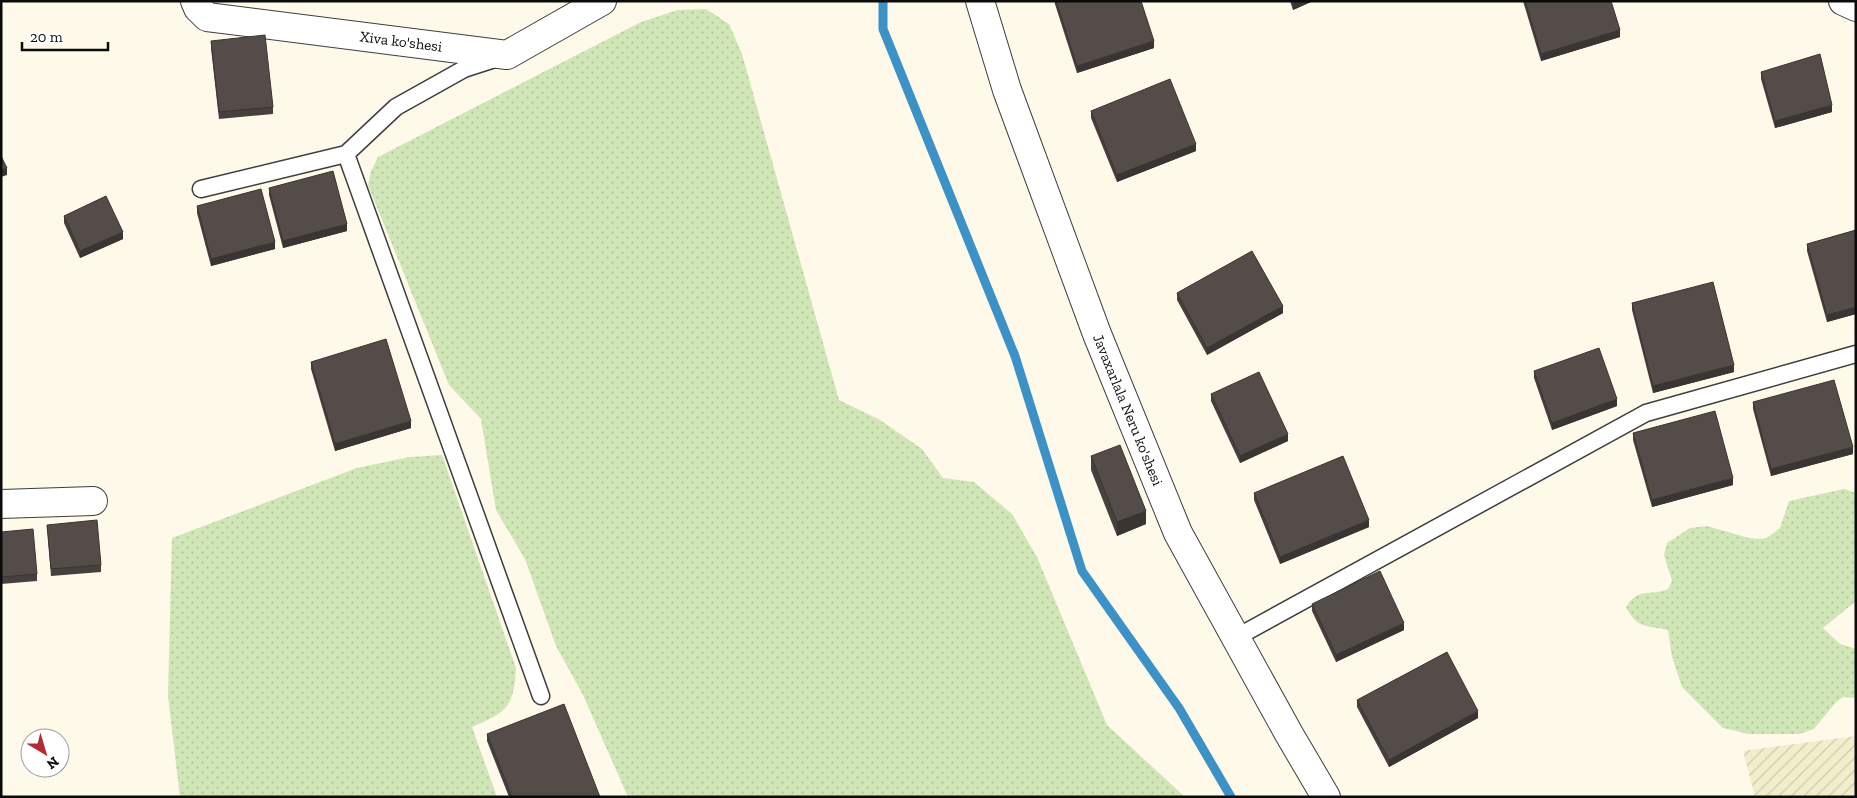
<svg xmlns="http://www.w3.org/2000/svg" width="1857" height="798" font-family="'Zilla Slab',serif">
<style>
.farmland{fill:url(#farmland-furrows)}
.grass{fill:url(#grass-dots)}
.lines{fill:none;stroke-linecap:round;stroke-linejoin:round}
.stream{stroke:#3c92c6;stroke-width:9}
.service-casing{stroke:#3e3e3e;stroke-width:19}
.minor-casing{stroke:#3e3e3e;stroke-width:30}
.tertiary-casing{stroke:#3e3e3e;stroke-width:30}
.service{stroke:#fff;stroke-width:16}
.minor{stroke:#fff;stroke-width:28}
.tertiary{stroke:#fff;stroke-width:28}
.wall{fill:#47413e}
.shaded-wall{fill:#3a3532}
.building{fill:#534c48;stroke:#3a3532}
.labels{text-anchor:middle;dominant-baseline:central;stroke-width:5;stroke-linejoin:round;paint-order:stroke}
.street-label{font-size:15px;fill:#0b0b0b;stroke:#fff}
</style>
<defs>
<pattern id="farmland-furrows" width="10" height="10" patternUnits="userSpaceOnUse" patternTransform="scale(1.25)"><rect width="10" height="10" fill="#f2eecb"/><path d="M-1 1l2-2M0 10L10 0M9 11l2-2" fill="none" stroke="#cecbad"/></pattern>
<pattern id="grass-dots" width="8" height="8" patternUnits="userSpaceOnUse" patternTransform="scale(1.25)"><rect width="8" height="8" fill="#d0e6b6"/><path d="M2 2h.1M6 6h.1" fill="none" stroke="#b1c49b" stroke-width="1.8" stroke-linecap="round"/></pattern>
</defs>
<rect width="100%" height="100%" fill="#fef9e9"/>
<path class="farmland" d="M1856,736V797H1755L1743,751Z"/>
<path class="grass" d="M706,9L729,24L742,54L839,400L880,420L922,449L943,478L974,482L1012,514L1037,557L1107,725L1185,797H628L583,695L556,646L525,559L496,510L481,419L449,385L368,185L371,171L378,157L641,22L678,10Z
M442,455L516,668C514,708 506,712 472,727L497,797H180L168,696L172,538L357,468L410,457Z
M1844,489L1856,493V601L1823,628L1840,644L1856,649V698L1843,697L1836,702L1814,729L1799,734H1749L1723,728L1682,687L1672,657L1668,630C1646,625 1637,629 1626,607C1639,586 1650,597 1668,589L1672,581L1664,555L1667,543L1690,528L1707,526L1749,538L1758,539L1767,538L1780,528L1789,501Z"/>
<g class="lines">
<path class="stream" d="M883,1V29L1015,356L1082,571L1179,708L1231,797"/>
<g class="service-casing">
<path id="service" d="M346,154L541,696
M201,189L346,154L396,107L464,69L498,58
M1237,637L1646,413L1856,354"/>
</g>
<g class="minor-casing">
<g id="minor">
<path id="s1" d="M195,1L198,8L207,17L507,55L602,1"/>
<path d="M1843,1L1856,7"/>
<path d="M1,504L93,501"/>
</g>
</g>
<g class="tertiary-casing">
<g id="tertiary">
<path id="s2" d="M980,1L1007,90L1097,334L1178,533L1289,734L1326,797"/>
</g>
</g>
<use href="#service" class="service"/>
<use href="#minor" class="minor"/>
<use href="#tertiary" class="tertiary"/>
</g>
<path class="wall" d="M1054,1H1141L1154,48L1077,73Z
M1290,1H1313L1293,10Z
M1523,1H1611L1620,37L1541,61Z
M211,41L273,107V114L219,119L211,48Z
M1761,72L1832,112L1775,128L1761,79Z
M1091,111L1196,151L1117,182L1091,118Z
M269,188L347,231L283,248L269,195Z
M197,206L275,249L211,266L197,213Z
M64,216L123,239L80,258L64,223Z
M1856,230V314L1827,322L1807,251V244Z
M1177,293L1283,313L1207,355L1177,300Z
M1632,303L1734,372L1653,393L1632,310Z
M311,362L411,428L335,451L311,369Z
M1534,371L1617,406L1552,430L1534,378Z
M1211,394L1288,441L1240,463L1211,401Z
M1753,402L1853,454L1771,476L1753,409Z
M1633,433L1733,485L1652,507L1633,440Z
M1091,456L1146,524L1117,536L1091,470Z
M1254,493L1369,527L1280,564L1254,500Z
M47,525L101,565V572L51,576Z
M1,532L37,574V581L1,584Z
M1312,604L1404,630L1336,662L1312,611Z
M1357,700L1478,718L1389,767L1357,707Z
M487,734L600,797H509L487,741Z"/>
<path class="shaded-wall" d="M1296,1H1313L1293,10V3Z
M1620,30V37L1541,61V54Z
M1154,41V48L1077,73V66Z
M1832,105V112L1775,128V121Z
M1196,144V151L1117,182V175Z
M7,168V175L1,177V170Z
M347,224V231L283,248V241Z
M123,232V239L80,258V251Z
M275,242V249L211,266V259Z
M1283,306V313L1207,355V348Z
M1856,307V314L1827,322V315Z
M1734,365V372L1653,393V386Z
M1617,399V406L1552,430V423Z
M411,421V428L335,451V444Z
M1288,434V441L1240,463V456Z
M1853,447V454L1771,476V469Z
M1733,478V485L1652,507V500Z
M1146,511V524L1117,536V522Z
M1369,520V527L1280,564V557Z
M1404,623V630L1336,662V655Z
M1478,711V718L1389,767V760Z"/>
<path class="building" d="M1056,1H1141L1154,41L1077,66Z
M1525,1H1611L1620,30L1541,54Z
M265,35L273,107L219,112L211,41Z
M1820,54L1832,105L1775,121L1761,72Z
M1170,79L1196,144L1117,175L1091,111Z
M1,156L7,168L1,170Z
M333,171L347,224L283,241L269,188Z
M261,189L275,242L211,259L197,206Z
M106,196L123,232L80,251L64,216Z
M1856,230V307L1827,315L1807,244Z
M1252,251L1283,306L1207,348L1177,293Z
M1713,282L1734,365L1653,386L1632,303Z
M386,339L411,421L335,444L311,362Z
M1599,348L1617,399L1552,423L1534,371Z
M1259,372L1288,434L1240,456L1211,394Z
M1834,380L1853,447L1771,469L1753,402Z
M1715,411L1733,478L1652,500L1633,433Z
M1120,445L1146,511L1117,522L1091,456Z
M1343,456L1369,520L1280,557L1254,493Z
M97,520L101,565L51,569L47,525Z
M33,529L37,574L1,577V532Z
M1380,571L1404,623L1336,655L1312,604Z
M1447,652L1478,711L1389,760L1357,700Z
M564,704L600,797H512L487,734Z"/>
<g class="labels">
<g class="street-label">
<text stroke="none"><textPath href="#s1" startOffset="216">Xiva ko'shesi</textPath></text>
<text stroke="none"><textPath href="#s2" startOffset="435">Javaxarlala Neru ko'shesi</textPath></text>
</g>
</g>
<rect width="1857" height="798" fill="none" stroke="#0b0b0b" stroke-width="5"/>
<g transform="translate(45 753) rotate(142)"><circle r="24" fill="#ffffff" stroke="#9d9d9d"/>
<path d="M0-4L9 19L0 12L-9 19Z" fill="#b32b35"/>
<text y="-8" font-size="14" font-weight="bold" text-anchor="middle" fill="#0b0b0b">N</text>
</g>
<path d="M22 42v8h86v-8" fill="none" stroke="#0b0b0b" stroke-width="2.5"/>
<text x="30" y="42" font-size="15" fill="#0b0b0b" stroke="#ffffff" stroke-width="4" paint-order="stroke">20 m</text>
</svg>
